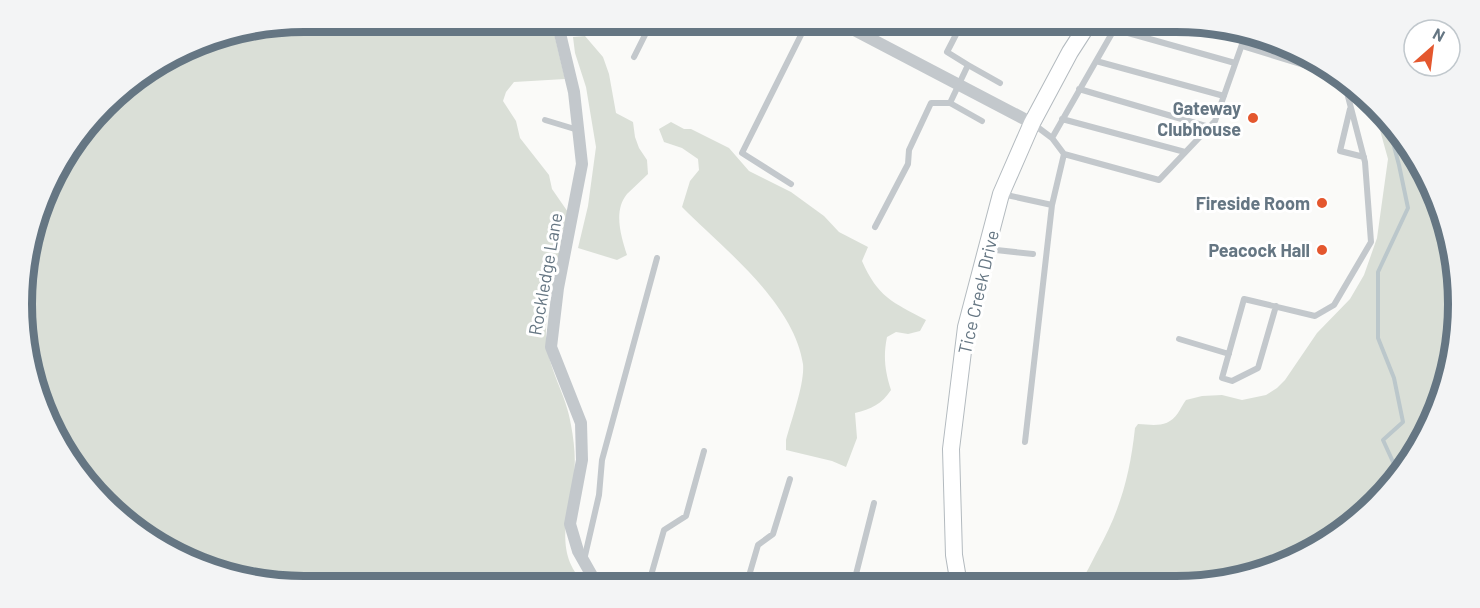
<svg xmlns="http://www.w3.org/2000/svg" width="1480" height="608" font-family="Barlow,sans-serif">
<style>
.green{fill:#dadfd7}
.lines{fill:none;stroke-linecap:round;stroke-linejoin:round}
.stream{stroke:#bbc7cb;stroke-width:4}
.secondary-casing{stroke:#b3babf;stroke-width:18}
.lane{stroke:#c3c8cc;stroke-width:6}
.street{stroke:#c3c8cc;stroke-width:12}
.secondary{stroke:#fff;stroke-width:16}
.poi-dot{fill:#e4572e;stroke:#fff;stroke-width:2}
.labels{text-anchor:middle;dominant-baseline:central;stroke-width:6;stroke-linejoin:round;paint-order:stroke}
.poi-label{font-size:18px;font-weight:bold;fill:#657683;stroke:#fff;text-anchor:end}
.street-label{font-size:18px;fill:#657683;stroke:#fff}
.rim{fill:none;stroke:#657683;stroke-width:8}
</style>
<rect width="100%" height="100%" fill="#fafaf8"/>
<path class="green" d="M304,21H551L565,79L514,82L506,92L503,101L516,121L520,138L549,175L552,189L570,215L560,236L563,242C557,273 545,306 546,337C547,368 567,395 571,425C574,441 576,459 574,475C568,514 552,557 588,586L304,587L213,572L131,528L69,461L27,360L23,267L59,163L118,91L213,36Z
M585,36L603,57L609,74L616,113L633,122L635,137L639,148L647,160L648,174C641,181 634,187 627,194C613,211 621,236 627,255L617,260L578,248L588,206L596,147L586,87L575,53L573,37Z
M1373,105L1430,179L1458,285L1444,395L1411,462L1362,517L1301,558L1213,585H1078C1086,575 1091,563 1097,552C1120,511 1130,475 1135,428L1138,424C1154,425 1168,428 1178,413C1181,408 1183,404 1186,400L1202,396L1222,395L1242,400L1266,395L1277,388L1285,380L1317,333L1350,299L1364,275L1377,238L1388,159Z
M671,122L684,129H691L729,148L749,171L791,192L824,216L839,232L868,247L862,261C878,297 892,302 926,320L920,331L908,334L896,332L887,337C883,357 885,371 891,390C882,404 871,409 855,413L857,438L846,467L832,461L786,450V440C791,421 805,383 803,364C794,303 724,249 682,207L690,181L699,170L698,159L682,148L664,142L659,129Z"/>
<g class="lines">
<path class="stream" d="M1388,124L1399,165L1408,208L1378,272V338L1394,378L1403,422L1383,440L1399,475"/>
<g class="secondary-casing">
<path id="secondary" d="M959,585L954,555L951,449L966,327L1001,194L1032,123L1070,52L1090,21"/>
</g>
<path class="lane" d="M1114,29L1235,63
M1237,31L1246,33
M1242,46L1333,74
M634,57L652,21
M1096,61L1224,96
M968,65L1000,83
M1079,89L1209,127
M950,103L982,121
M1350,109L1340,151L1364,157
M1062,119L1185,152
M545,120L578,130
M1032,123L1052,138L1119,21
M1052,138L1064,154L1159,180L1215,121L1246,33
M791,184L742,153L808,21
M1002,194L1052,205
M875,227L908,164L909,150L931,103H950L968,65L947,52L963,21
M987,249L1033,254
M1276,306L1258,368L1232,381L1222,378L1244,299L1315,316L1334,305L1371,242L1365,162L1344,81
M1179,339L1229,354
M1025,442L1052,205L1064,154
M584,560L599,495L602,460L657,258
M648,586L664,530L686,516L704,451
M746,586L758,545L773,534L790,479
M853,586L874,503"/>
<path class="street" d="M557,21L574,92L582,164L558,288L551,347L581,423L582,460L570,524L578,551L595,581L608,586
M837,21L1032,123"/>
<use href="#secondary" class="secondary"/>
</g>
<g class="poi-dot">
<circle cx="1253" cy="118" r="6"/>
<circle cx="1322" cy="203" r="6"/>
<circle cx="1322" cy="250" r="6"/>
</g>
<g class="labels">
<g class="poi-label">
<text x="1241" y="108">Gateway<tspan x="1241" dy="21">Clubhouse</tspan></text>
<text x="1310" y="203">Fireside Room</text>
<text x="1310" y="250">Peacock Hall</text>
</g>
<g class="street-label">
<text transform="translate(545 274) rotate(-80)">Rockledge Lane</text>
<text transform="translate(978 292) rotate(-77)">Tice Creek Drive</text>
</g>
</g>
<path d="M0 0H1480V608H0ZM304 32H1176A272 272 0 0 1 1448 304V304A272 272 0 0 1 1176 576H304A272 272 0 0 1 32 304V304A272 272 0 0 1 304 32Z" fill="#f3f4f5" fill-rule="evenodd"/>
<path class="rim" d="M304 32H1176A272 272 0 0 1 1448 304V304A272 272 0 0 1 1176 576H304A272 272 0 0 1 32 304V304A272 272 0 0 1 304 32Z"/>
<g transform="translate(1432 48) rotate(28)"><circle r="28" fill="#ffffff" stroke="#c1c8cd" stroke-width="1.5"/>
<path d="M0-4.5L10 22L0 15L-10 22Z" fill="#e4572e"/>
<text y="-9" font-size="16" font-weight="bold" text-anchor="middle" fill="#657683">N</text>
</g>
</svg>
